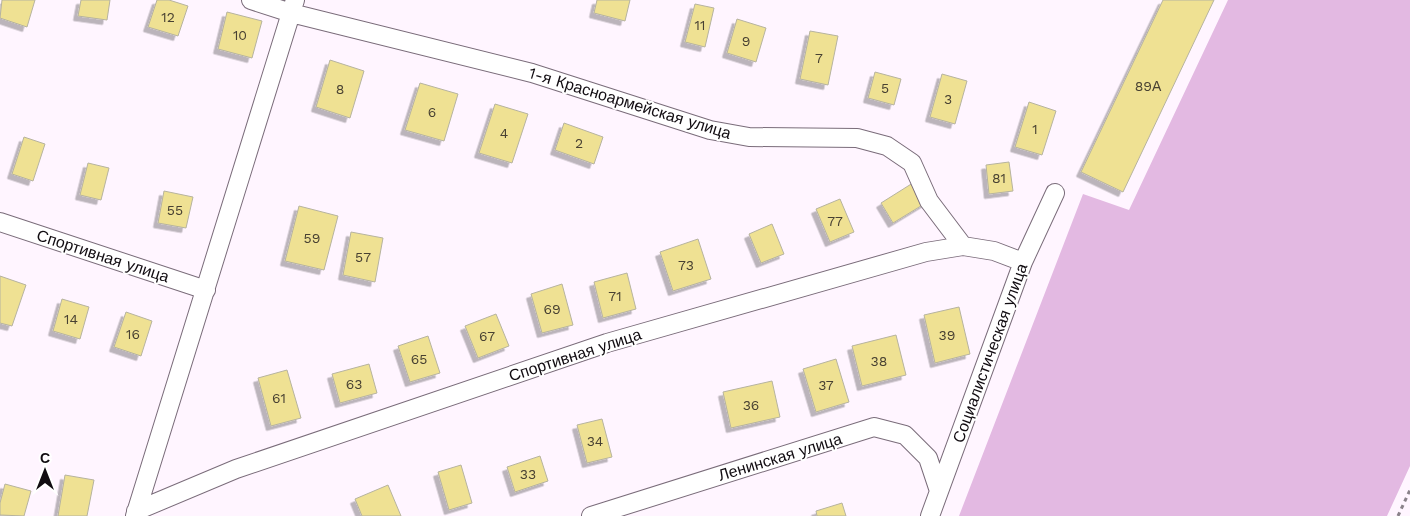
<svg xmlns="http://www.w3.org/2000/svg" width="1410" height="516" font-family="'Work Sans',sans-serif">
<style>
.green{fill:#e3b9e2}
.building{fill:#efe193;stroke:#b6b39f;filter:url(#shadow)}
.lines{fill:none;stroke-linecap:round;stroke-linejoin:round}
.minor-casing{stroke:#7a6c7a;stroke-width:20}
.path{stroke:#8a828a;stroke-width:3;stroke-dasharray:4 4;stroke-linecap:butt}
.minor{stroke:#fff;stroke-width:18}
.labels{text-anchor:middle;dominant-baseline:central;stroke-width:4;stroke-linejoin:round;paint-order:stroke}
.number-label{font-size:14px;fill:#484132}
.street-label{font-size:16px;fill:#110c11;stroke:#fff}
</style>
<defs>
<filter id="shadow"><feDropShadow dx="-4.5" dy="4.5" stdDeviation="0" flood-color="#0004"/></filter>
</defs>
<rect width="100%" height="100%" fill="#fff5ff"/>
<path class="green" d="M1228,0H1410V466L1387,516H959L1083,194L1129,210Z"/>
<path class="building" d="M2,0H35L27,27L0,18Z
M81,0H110L107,20L78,16Z
M157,0H169L188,6L178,36L148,27Z
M597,0H630L625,21L594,13Z
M1163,0H1214L1123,192L1081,172Z
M695,4L714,8L705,47L685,42Z
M227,12L262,21L252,58L218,49Z
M737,19L766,28L756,62L727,53Z
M810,31L838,36L828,85L800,79Z
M330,60L364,71L350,118L316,107Z
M875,72L901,79L894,105L868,98Z
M942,74L967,81L955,124L930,117Z
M420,83L458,94L444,141L405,130Z
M1029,102L1056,111L1042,155L1015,147Z
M495,104L528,114L512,163L479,153Z
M564,123L603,137L594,164L555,150Z
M24,137L45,144L33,181L12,174Z
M1009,162L1013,191L989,194L986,165Z
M88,163L109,168L101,200L80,195Z
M916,181L929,201L893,223L881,203Z
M164,191L193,197L186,228L158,223Z
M840,199L854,232L830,242L816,209Z
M299,206L338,216L324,270L285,261Z
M772,224L784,254L761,263L749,234Z
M351,232L383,238L375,282L343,275Z
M698,239L711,279L673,291L660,252Z
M627,273L636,309L603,318L594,282Z
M0,276L26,285L12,326L0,323Z
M562,284L573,325L542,333L531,294Z
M62,299L89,307L80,339L53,331Z
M959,307L970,354L935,363L924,315Z
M126,312L152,321L141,356L114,347Z
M496,314L509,346L478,358L465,326Z
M896,335L906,375L862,386L852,346Z
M428,336L440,373L410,382L398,346Z
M836,359L849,402L816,412L803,369Z
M369,364L377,393L340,403L332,374Z
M287,370L301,418L271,426L258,378Z
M772,381L780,417L731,428L723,392Z
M602,419L612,457L587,463L577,425Z
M540,456L548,481L515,492L507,467Z
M461,465L472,503L449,510L438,472Z
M65,475L94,480L87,516H58Z
M5,484L31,491L24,516L0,515V503Z
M388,485L401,516H362L355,499Z
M842,503L846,516H817L816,511Z"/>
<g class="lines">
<g class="minor-casing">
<path id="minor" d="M251,0L291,13L532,73L710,130L749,137L857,138L887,146L912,163L929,201L963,246
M0,222L206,290
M136,511L236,469L607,343L926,252L963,246L994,251L1023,262
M135,516L295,0
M591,516L874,427L905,435L928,458L939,491
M930,516L1023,262L1055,193"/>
</g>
<path class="path" d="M1398,516L1410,490"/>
<use href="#minor" class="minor"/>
</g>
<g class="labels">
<g class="number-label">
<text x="168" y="17">12</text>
<text x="700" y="25">11</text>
<text x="240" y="35">10</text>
<text x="746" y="41">9</text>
<text x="819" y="58">7</text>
<text x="1148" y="86">89А</text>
<text x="885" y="88">5</text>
<text x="340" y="89">8</text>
<text x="948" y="99">3</text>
<text x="432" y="112">6</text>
<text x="1035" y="129">1</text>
<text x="504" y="133">4</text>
<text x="579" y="143">2</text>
<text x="999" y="178">81</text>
<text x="175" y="210">55</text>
<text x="835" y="221">77</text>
<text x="312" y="238">59</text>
<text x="363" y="257">57</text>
<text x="686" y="265">73</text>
<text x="615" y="296">71</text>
<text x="552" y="309">69</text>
<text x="71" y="319">14</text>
<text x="133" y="334">16</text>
<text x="947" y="335">39</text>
<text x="487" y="336">67</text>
<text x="419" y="359">65</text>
<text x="879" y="361">38</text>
<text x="354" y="384">63</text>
<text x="826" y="385">37</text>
<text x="279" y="398">61</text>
<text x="751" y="405">36</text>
<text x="595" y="441">34</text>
<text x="528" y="474">33</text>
</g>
<g class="street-label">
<text transform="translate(630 103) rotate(17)">1-я Красноармейская улица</text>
<text transform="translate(103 256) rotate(18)">Спортивная улица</text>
<text transform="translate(990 353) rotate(-70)">Социалистическая улица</text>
<text transform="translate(575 355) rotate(-18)">Спортивная улица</text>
<text transform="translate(780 457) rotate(-17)">Ленинская улица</text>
</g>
</g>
<g transform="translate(45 471)" stroke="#ffffff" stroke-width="4" paint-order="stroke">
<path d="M0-4L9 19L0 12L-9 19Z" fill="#110c11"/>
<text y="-8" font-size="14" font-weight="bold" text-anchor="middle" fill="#110c11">С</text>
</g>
</svg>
